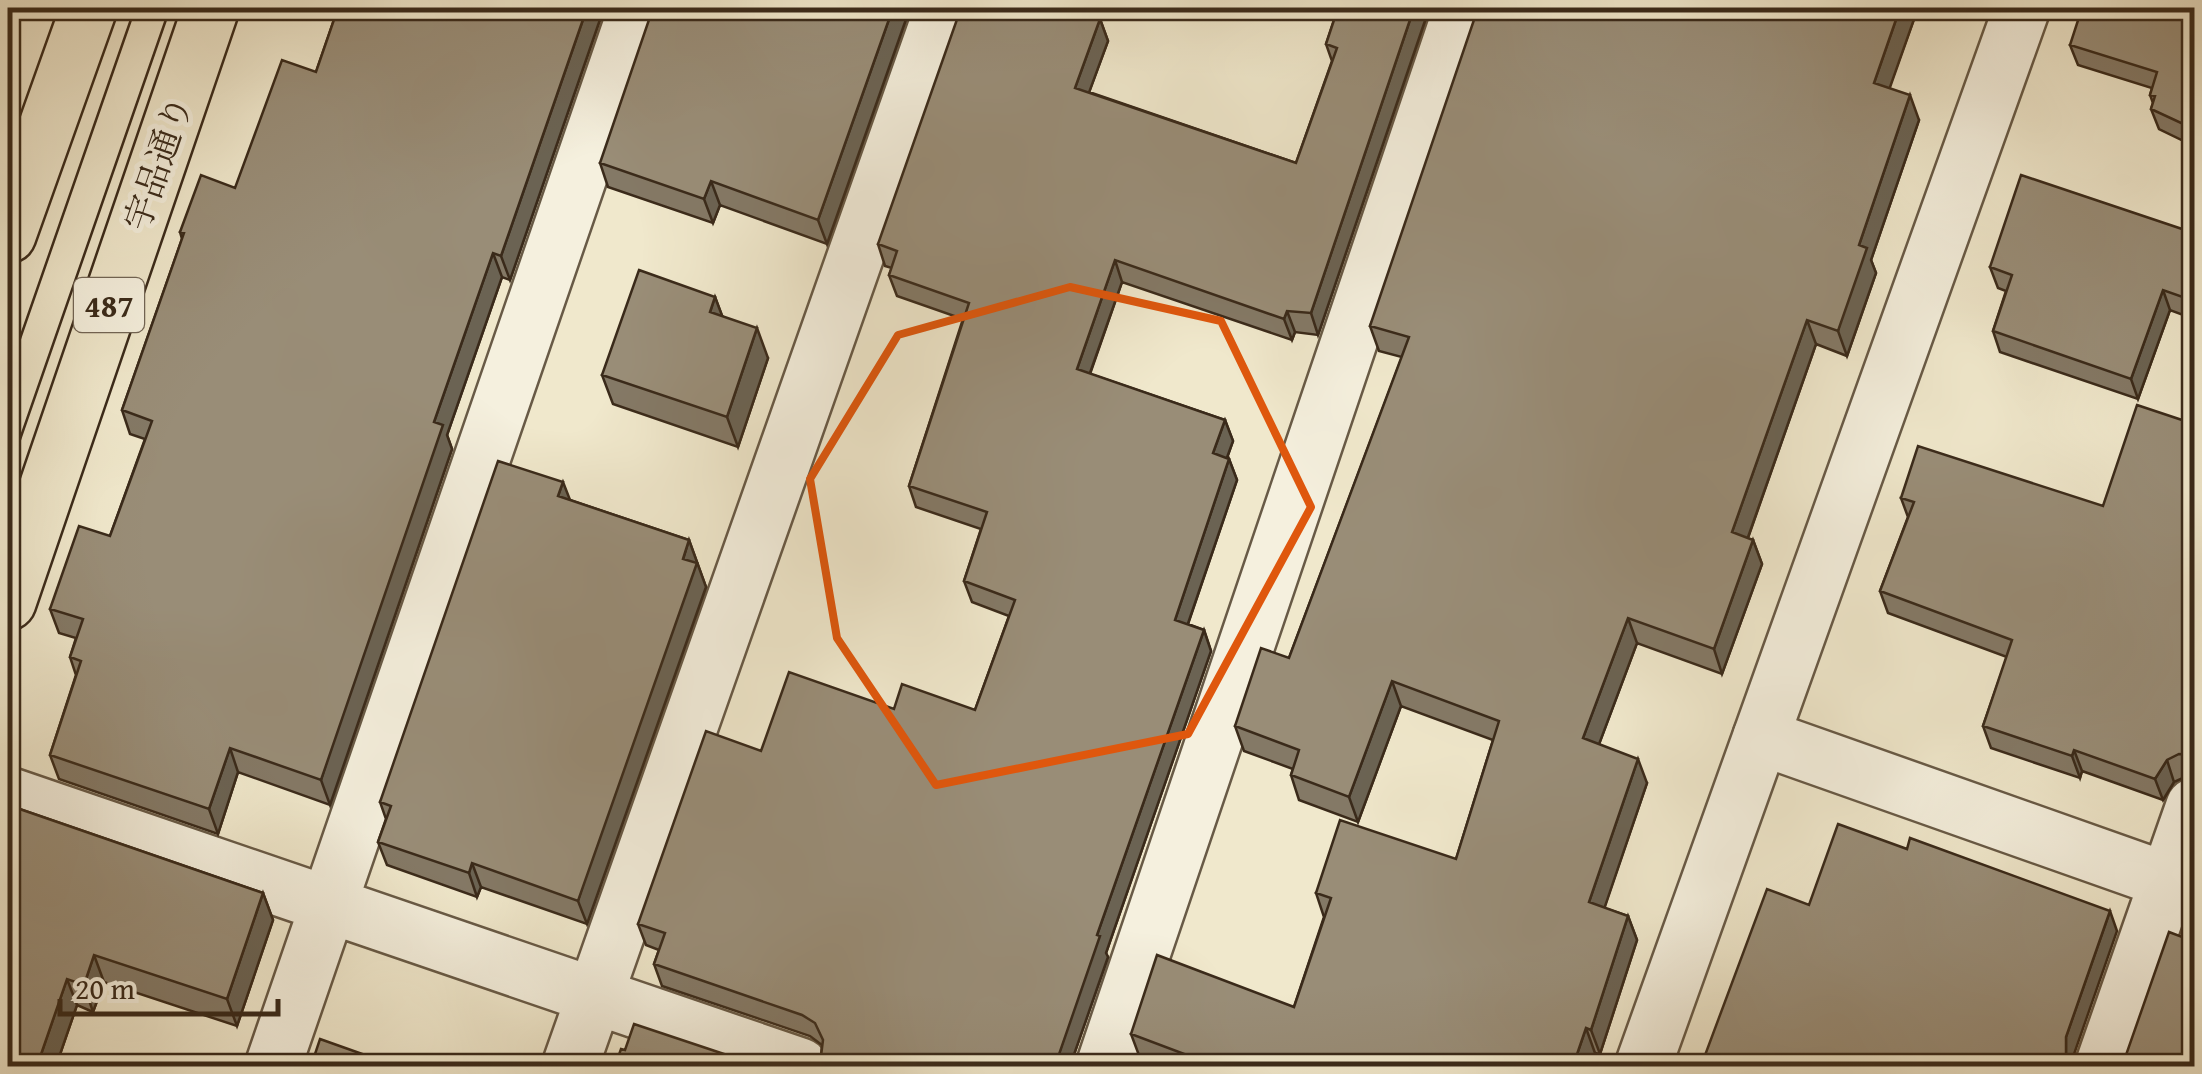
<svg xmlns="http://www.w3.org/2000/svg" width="2202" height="1074" font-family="'Gentium Book Plus','Noto Serif JP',serif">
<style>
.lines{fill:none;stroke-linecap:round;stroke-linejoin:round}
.minor-casing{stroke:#685a46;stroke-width:60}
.tertiary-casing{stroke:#685a46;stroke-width:60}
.trunk-casing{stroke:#3a2a1a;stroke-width:60}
.minor{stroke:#f5f0de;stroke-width:55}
.tertiary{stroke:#f5f0de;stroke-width:55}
.trunk{stroke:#f0e8cc;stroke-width:55}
.tram{stroke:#3a2a1a;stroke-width:2.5}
.wall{fill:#847966;stroke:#3a2a1a;stroke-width:2.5}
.shaded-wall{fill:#6b6353;stroke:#3a2a1a;stroke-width:2.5}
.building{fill:#998d77;stroke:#3a2a1a;stroke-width:2.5}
.marked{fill:none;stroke:#df570d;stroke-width:8;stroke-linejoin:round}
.labels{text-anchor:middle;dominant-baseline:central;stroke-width:10;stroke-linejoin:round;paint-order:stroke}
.shield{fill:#f5f0de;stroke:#726555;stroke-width:2.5}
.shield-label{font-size:32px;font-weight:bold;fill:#3a2a1a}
.street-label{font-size:35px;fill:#3a2a1a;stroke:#f5f0de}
</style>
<rect width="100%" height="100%" fill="#f0e8cc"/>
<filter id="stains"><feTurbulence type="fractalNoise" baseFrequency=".002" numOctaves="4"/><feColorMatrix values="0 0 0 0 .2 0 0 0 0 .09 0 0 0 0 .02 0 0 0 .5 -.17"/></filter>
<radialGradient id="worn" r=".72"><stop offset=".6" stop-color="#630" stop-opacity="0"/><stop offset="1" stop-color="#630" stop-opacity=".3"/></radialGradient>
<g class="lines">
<g class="minor-casing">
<path id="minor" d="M1761,737L2194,890
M8,795L800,1066
M273,1066L637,8
M570,1066L943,8
M1104,1066L1462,8
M2103,1066L2194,806"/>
</g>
<g class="tertiary-casing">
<path id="tertiary" d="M1643,1066L2022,8"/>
</g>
<g class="trunk-casing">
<path id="trunk" d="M8,235L89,8
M8,602L211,8"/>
</g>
<use href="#minor" class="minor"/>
<use href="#tertiary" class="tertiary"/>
<use href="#trunk" class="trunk"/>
<path class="tram" d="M8,373L135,8
M8,474L170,8"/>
</g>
<path class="wall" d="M338,8H604L510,280L502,277L447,435L452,449L330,805L238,772L218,834L59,779L50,755L76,675L70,657L76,638L59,633L50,609L110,536L145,439L130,434L122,410L182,239L180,232L235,188L316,72Z
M910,8L827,244L720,205L713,223L608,187L600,163Z
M1338,8H1428L1429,9L1318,335L1295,332L1292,340L1122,282L1090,374L1225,420L1233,441L1227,458L1229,459L1237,480L1188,624L1204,630L1211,651L1106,953L1108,957L1070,1066H814L821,1056L822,1045L810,1036L662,986L654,964L659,950L646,945L638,924L761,751L894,709L975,710L1009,616L972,602L964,581L981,529L916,507L909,486L963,319L897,296L889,275L892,268L885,266L878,244L1100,19L1108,41L1089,92L1296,163L1332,61L1326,44Z
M1513,8H1918L1889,88L1919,120L1871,260L1876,273L1847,356L1816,344L1748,538L1753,540L1762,564L1722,674L1637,643L1599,744L1647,783L1604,908L1628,916L1637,940L1600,1054L1595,1053L1591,1066H1161L1140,1058L1131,1034L1294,1007L1324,917L1316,893L1456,859L1493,740L1401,706L1358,822L1299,800L1291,775L1293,769L1244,751L1235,726L1289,658L1402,357L1379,351L1370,326Z
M2194,8V146L2159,129L2151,109L2153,103L2150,95L2152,88L2078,65L2070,45Z
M2194,233V319L2170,310L2138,399L2000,352L1993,331L2006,291L1998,288L1990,267Z
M715,297L722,316L768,358L738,447L613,404L602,375Z
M2194,424V776H2187L2174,782L2163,800L2082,771L2080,778L1991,748L1983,726L2007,657L1888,613L1880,591L1908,517L1901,498L2103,506Z
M570,500L689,540L706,587L587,924L481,887L477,897L387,865L378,842L386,819L380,802Z
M8,805L263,893L273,920L237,1026L104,982L93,1012L77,1005L56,1066H8Z"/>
<path class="shaded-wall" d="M587,8H604L510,280L501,256Z
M893,8H910L827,244L818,220Z
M1414,8H1428L1429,9L1318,335L1311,313Z
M1900,8H1918L1883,107L1874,83Z
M1100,19L1108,41L1083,109L1075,88Z
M1910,95L1919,120L1871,260L1876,273L1847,356L1838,331L1859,245Z
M711,181L720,205L713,223L704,199Z
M493,253L502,277L447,435L452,449L330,805L321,780L434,422Z
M1115,260L1122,282L1084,390L1077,369Z
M2163,290L2170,310L2138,399L2131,379Z
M715,297L726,326L710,312Z
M1287,311L1295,332L1292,340L1284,319Z
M1807,320L1816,344L1741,557L1732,532Z
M757,328L768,358L738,447L727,417Z
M1225,420L1233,441L1221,474L1213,453Z
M1229,459L1237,480L1182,641L1175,620Z
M563,482L572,505L558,496Z
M689,540L706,587L587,924L578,901Z
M1753,540L1762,564L1722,674L1714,649Z
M1628,618L1637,643L1592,763L1583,738Z
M1204,630L1211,651L1106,953L1108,957L1070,1066H1055L1097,935Z
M1392,681L1401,706L1358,822L1349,797Z
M230,748L238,772L218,834L209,809Z
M2074,750L2082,771L2080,778L2072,756Z
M1638,759L1647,783L1598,927L1589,902Z
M2167,760L2174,782L2163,800L2155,779Z
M472,863L481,887L477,897L469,873Z
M263,893L273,920L237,1026L227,999Z
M2110,911L2117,931L2073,1057V1066H2070L2066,1054V1037Z
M1628,916L1637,940L1600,1054L1591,1030Z
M94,955L104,982L93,1012L84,985Z
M67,979L77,1005L56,1066H37Z
M1586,1028L1595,1053L1591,1066H1573Z"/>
<path class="building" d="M338,8H587L501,256L493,253L434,422L443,425L321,780L230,748L209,809L50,755L81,661L70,657L83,619L50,609L79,526L110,536L152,421L122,410L184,233L180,232L201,175L235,188L282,60L316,72Z
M653,8H893L818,220L711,181L704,199L600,163Z
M961,8H1066L1100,19L1075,88L1296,163L1337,48L1326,44L1338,8H1414L1311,313L1287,311L1284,319L1115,260L1077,369L1225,420L1213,453L1229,459L1175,620L1204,630L1097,935L1100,936L1055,1066H814L821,1056L823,1040L815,1023L802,1015L654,964L665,933L638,924L706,731L761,751L789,672L894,709L902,684L975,710L1015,600L964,581L987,512L909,486L969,303L889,275L897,251L878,244Z
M1478,8H1487L1510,16L1513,8H1900L1874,83L1910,95L1859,245L1867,248L1838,331L1807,320L1732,532L1753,540L1714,649L1628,618L1583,738L1638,759L1589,902L1628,916L1591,1030L1586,1028L1573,1066H1216L1131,1034L1157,955L1294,1007L1331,898L1316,893L1340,820L1456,859L1499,721L1392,681L1349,797L1291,775L1299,750L1235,726L1261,648L1289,658L1409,337L1370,326Z
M2082,8H2194V129L2151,109L2155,96L2150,95L2157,72L2070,45Z
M2021,175L2194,233V301L2163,290L2131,379L1993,331L2012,275L1990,267Z
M639,270L715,297L710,312L757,328L727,417L602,375Z
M2137,405L2194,424V755L2179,754L2167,760L2155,779L2074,750L2072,756L1983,726L2012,640L1880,591L1914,502L1901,498L1918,446L2103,506Z
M498,461L563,482L558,496L689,540L683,559L697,563L578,901L472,863L469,873L378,842L391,806L380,802Z
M8,805L263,893L227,999L94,955L84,985L67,979L37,1066H8Z
M1838,824L1907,849L1910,838L2110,911L2066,1037V1054L2072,1066H1701L1767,889L1809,905Z
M2169,932L2182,937L2194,933V1066H2119L2125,1058Z
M634,1024L760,1066H615L621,1049L625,1050Z
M320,1039L396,1066H311Z"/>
<path class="marked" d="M1070,287L1221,321L1311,507L1188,734L936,785L837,638L810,479L898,335Z"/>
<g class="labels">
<rect class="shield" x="74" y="278" width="70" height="54" rx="8"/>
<g class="shield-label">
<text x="109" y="305">487</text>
</g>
<g class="street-label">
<text transform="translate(158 163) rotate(-71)">宇品通り</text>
</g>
</g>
<rect width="2202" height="1074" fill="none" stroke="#f0e8cc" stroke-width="40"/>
<rect x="10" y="10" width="2182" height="1054" fill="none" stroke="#3a2a1a" stroke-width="5"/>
<rect x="20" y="20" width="2162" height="1034" fill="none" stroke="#3a2a1a" stroke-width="2.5"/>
<path d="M60 999v15h218v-15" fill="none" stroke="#3a2a1a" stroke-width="5"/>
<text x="75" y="999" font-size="30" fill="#3a2a1a" stroke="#f5f0de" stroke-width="8" paint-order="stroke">20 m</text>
<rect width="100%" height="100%" filter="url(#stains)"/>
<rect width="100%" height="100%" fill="url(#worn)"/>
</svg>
